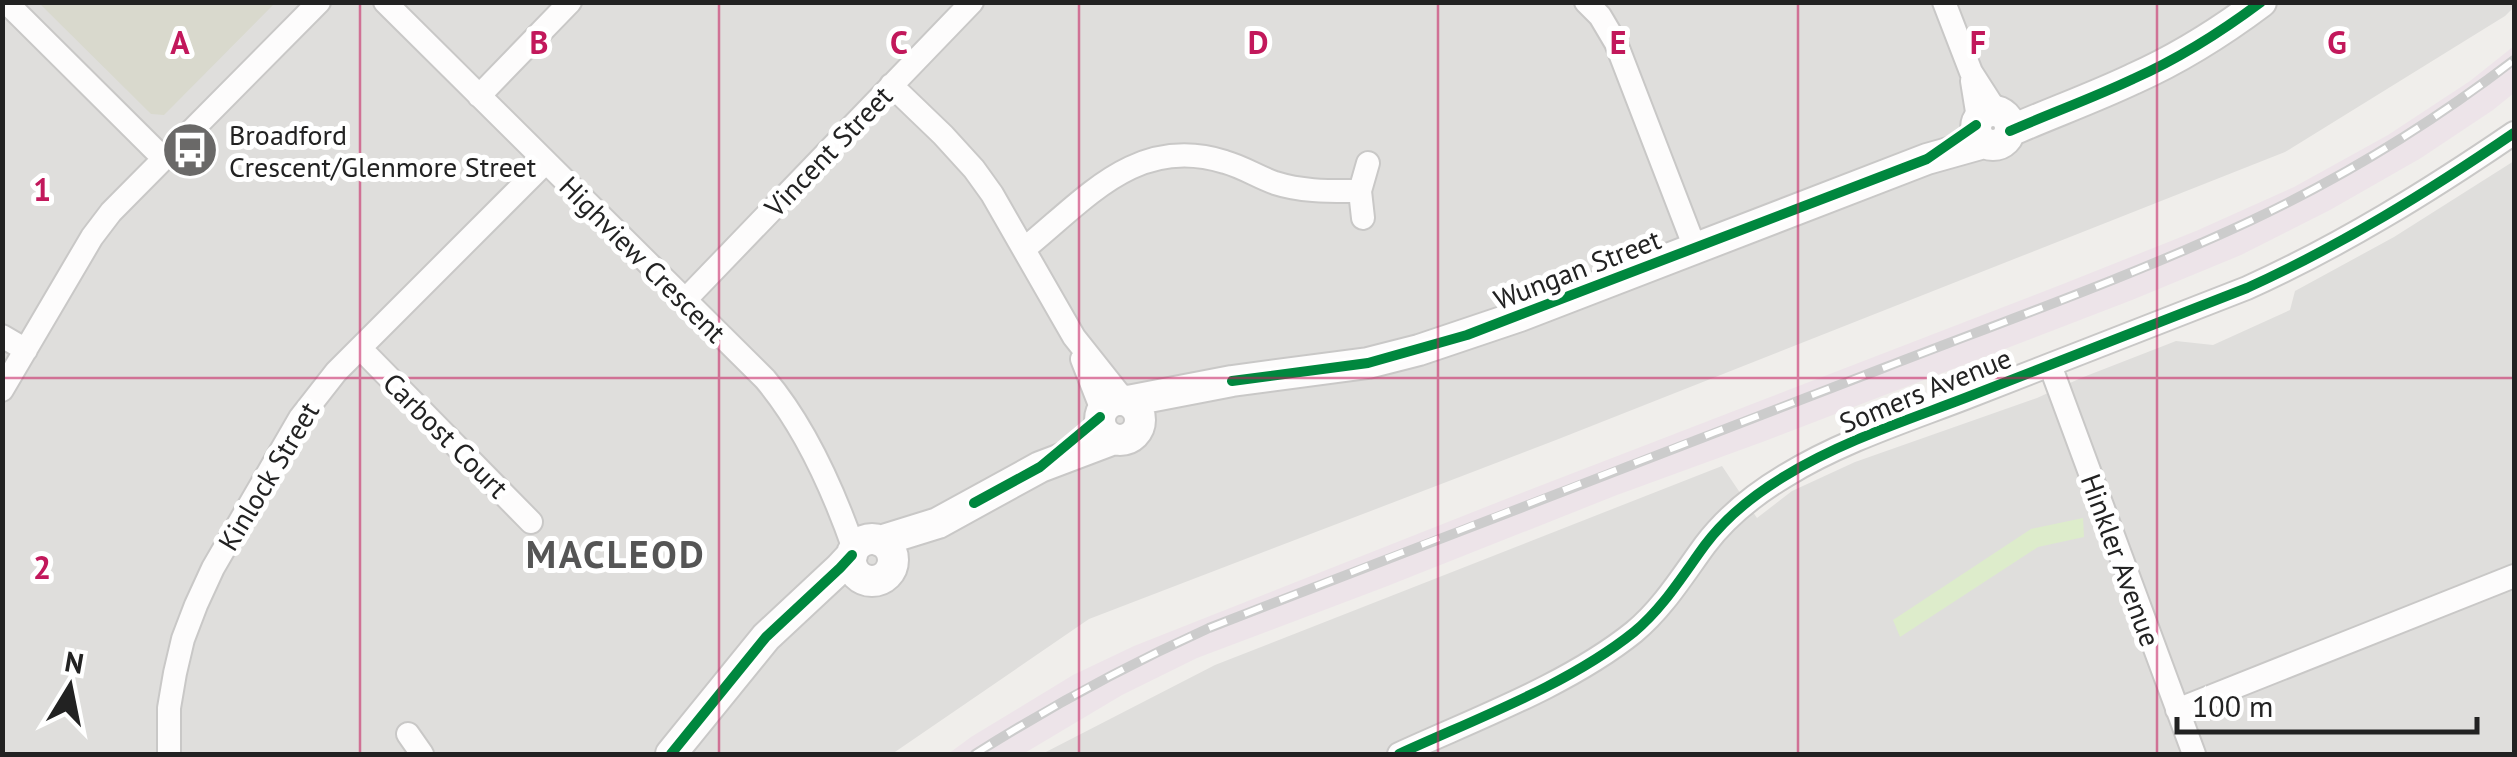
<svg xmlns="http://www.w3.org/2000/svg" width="2517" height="757" font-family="'PT Sans',sans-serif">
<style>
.residential{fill:#dfdedc}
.industrial{fill:#ede4e9}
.construction{fill:#d9d9cd}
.grass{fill:#ddeccb}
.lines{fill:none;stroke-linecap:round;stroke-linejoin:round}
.minor-casing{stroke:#c9c8c7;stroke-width:26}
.tertiary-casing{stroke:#c9c8c7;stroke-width:34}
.minor{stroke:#fdfcfc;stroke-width:22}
.tertiary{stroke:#fdfcfc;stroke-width:30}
.rail-casing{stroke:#ccc;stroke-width:10}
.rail{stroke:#fff;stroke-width:6;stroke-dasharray:19;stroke-linecap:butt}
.cycleway-casing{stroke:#fff;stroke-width:16}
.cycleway{stroke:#00873e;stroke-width:10}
.grid{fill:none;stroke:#c2185b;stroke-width:2.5;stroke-opacity:0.55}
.labels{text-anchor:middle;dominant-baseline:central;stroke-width:10;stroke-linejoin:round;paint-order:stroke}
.poi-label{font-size:28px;fill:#222;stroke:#fff;text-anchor:start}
.street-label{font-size:28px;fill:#222;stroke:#fff}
.district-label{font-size:38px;font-weight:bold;letter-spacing:2.5px;fill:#555;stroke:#fff}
.grid-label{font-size:32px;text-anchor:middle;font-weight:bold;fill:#c2185b;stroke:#fff;stroke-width:10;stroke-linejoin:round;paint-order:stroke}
</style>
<rect width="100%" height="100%" fill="#f0eeeb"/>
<path class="residential" d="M2514,2V7L2505,16L2285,152L1556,440L1089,619L892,754H3L2,3Z
M2514,161V754H1042L1215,665L1722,466L1757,518L1792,491L1855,462L2037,398L2081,378L2176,341L2213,345L2290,310L2295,291L2394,237Z"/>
<path class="industrial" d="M2514,46V93L2493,110L2421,158L2330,210L2241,255L2132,300L1765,441L1617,495L1385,587L1197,658L1122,695L1023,754H948L971,737L1073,675L1134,646L1506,499L2063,284L2196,231L2294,187L2388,135L2470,81Z"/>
<path class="construction" d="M39,3H275L164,115L151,114Z"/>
<path class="grass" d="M2083,518L2084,537L2038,547L1900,637L1893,620L2031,529Z"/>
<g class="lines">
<g class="minor-casing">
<path id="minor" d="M6,2L164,159
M385,2L765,379C804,425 834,492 854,549
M1586,2L1600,16L1616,43L1695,248
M1944,2L1971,72L1996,111
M1972,81L1978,118
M891,85L943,135L974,169L992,194L1074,337L1124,400
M479,96L570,2
M1363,218L1360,191L1368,163
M1024,249C1086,199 1137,134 1225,162C1243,167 1258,177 1275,183C1303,192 1331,191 1360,191
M685,300L972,2
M2,336L26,350
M360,348L531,522
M1082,359L1102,410
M2050,365L2194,754
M2,390L92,237L111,212L319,2
M2177,710L2514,576
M408,734L422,754
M169,754V708L175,673L183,639L196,605L213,568L300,418L336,372L546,162
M1399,754C1475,719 1568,685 1634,632C1663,608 1683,575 1705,545C1726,517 1755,494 1785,476C1840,442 1905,421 1965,398C2059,361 2153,325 2247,288C2342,245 2429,191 2514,133"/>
</g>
<g class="tertiary-casing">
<path id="tertiary" d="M1976 128a17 17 0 1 1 34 0a17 17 0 1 1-34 0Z
M2010,131C2051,113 2093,98 2133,79C2178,59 2221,32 2261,2
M1100 420a20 20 0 1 1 40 0a20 20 0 1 1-40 0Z
M1128,401L1232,381L1368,363L1419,350L1520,316L1927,159L1984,143
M851 560a21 21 0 1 1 42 0a21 21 0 1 1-42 0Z
M880,541L938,523L1040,467L1114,439
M671,754L766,637L840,568L852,555"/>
</g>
<use href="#minor" class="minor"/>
<use href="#tertiary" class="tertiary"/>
<g class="rail-casing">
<path id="rail" d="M975,754C1051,706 1127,665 1209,628C1434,539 1660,453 1886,367C2008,320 2132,276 2250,221C2344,177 2433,122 2514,60"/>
</g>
<use href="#rail" class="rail"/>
<g class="cycleway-casing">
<path id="cycleway" d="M2010,131C2051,113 2093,98 2133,79C2178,59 2221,32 2261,2
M1232,381L1368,363L1467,335L1927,159L1976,125
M974,503L1040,467L1100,417
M671,754L766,637L840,568L852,555
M1399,754C1475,719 1568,685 1634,632C1663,608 1683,575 1705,545C1726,517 1755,494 1785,476C1840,442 1905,421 1965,398C2059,361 2153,325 2247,288C2342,245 2429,191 2514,133"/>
</g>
<use href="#cycleway" class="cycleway"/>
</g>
<path class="grid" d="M360,2V754M719,2V754M1079,2V754M1438,2V754M1798,2V754M2157,2V754M2,378H2514"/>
<defs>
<g id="bus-disc" transform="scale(2.875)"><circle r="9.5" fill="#6a6968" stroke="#fff"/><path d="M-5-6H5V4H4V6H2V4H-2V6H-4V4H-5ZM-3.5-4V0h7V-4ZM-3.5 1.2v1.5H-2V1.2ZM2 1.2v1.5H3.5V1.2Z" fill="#fff"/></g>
</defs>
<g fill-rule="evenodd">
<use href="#bus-disc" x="190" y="150"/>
</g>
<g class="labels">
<g class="poi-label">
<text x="229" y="134">Broadford<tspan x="229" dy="32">Crescent/Glenmore Street</tspan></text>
</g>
<g class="street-label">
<text transform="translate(828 151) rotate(-46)">Vincent Street</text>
<text transform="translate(643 259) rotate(45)">Highview Crescent</text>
<text transform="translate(1577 269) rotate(-21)">Wungan Street</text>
<text transform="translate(1925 390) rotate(-22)">Somers Avenue</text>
<text transform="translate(446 435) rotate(45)">Carbost Court</text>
<text transform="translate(268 476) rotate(-59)">Kinlock Street</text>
<text transform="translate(2121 560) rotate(70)">Hinkler Avenue</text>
</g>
<g class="district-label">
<text x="616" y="553">MACLEOD</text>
</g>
</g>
<g class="grid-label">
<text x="180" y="54">A</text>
<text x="539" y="54">B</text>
<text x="899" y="54">C</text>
<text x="1258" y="54">D</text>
<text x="1618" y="54">E</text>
<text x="1978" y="54">F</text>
<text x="2337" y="54">G</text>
<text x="42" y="201">1</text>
<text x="42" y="579">2</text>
</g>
<rect width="2517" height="757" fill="none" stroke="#222222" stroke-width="10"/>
<g transform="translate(70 687) rotate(10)" stroke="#ffffff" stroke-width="8" paint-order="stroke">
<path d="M0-8L18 38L0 25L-18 38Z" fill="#222222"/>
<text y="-15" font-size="28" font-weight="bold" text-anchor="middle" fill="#222222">N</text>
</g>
<path d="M2177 717v15h300v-15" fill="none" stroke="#222222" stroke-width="5"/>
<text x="2192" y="717" font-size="30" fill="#222222" stroke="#ffffff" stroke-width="8" paint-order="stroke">100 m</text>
</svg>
